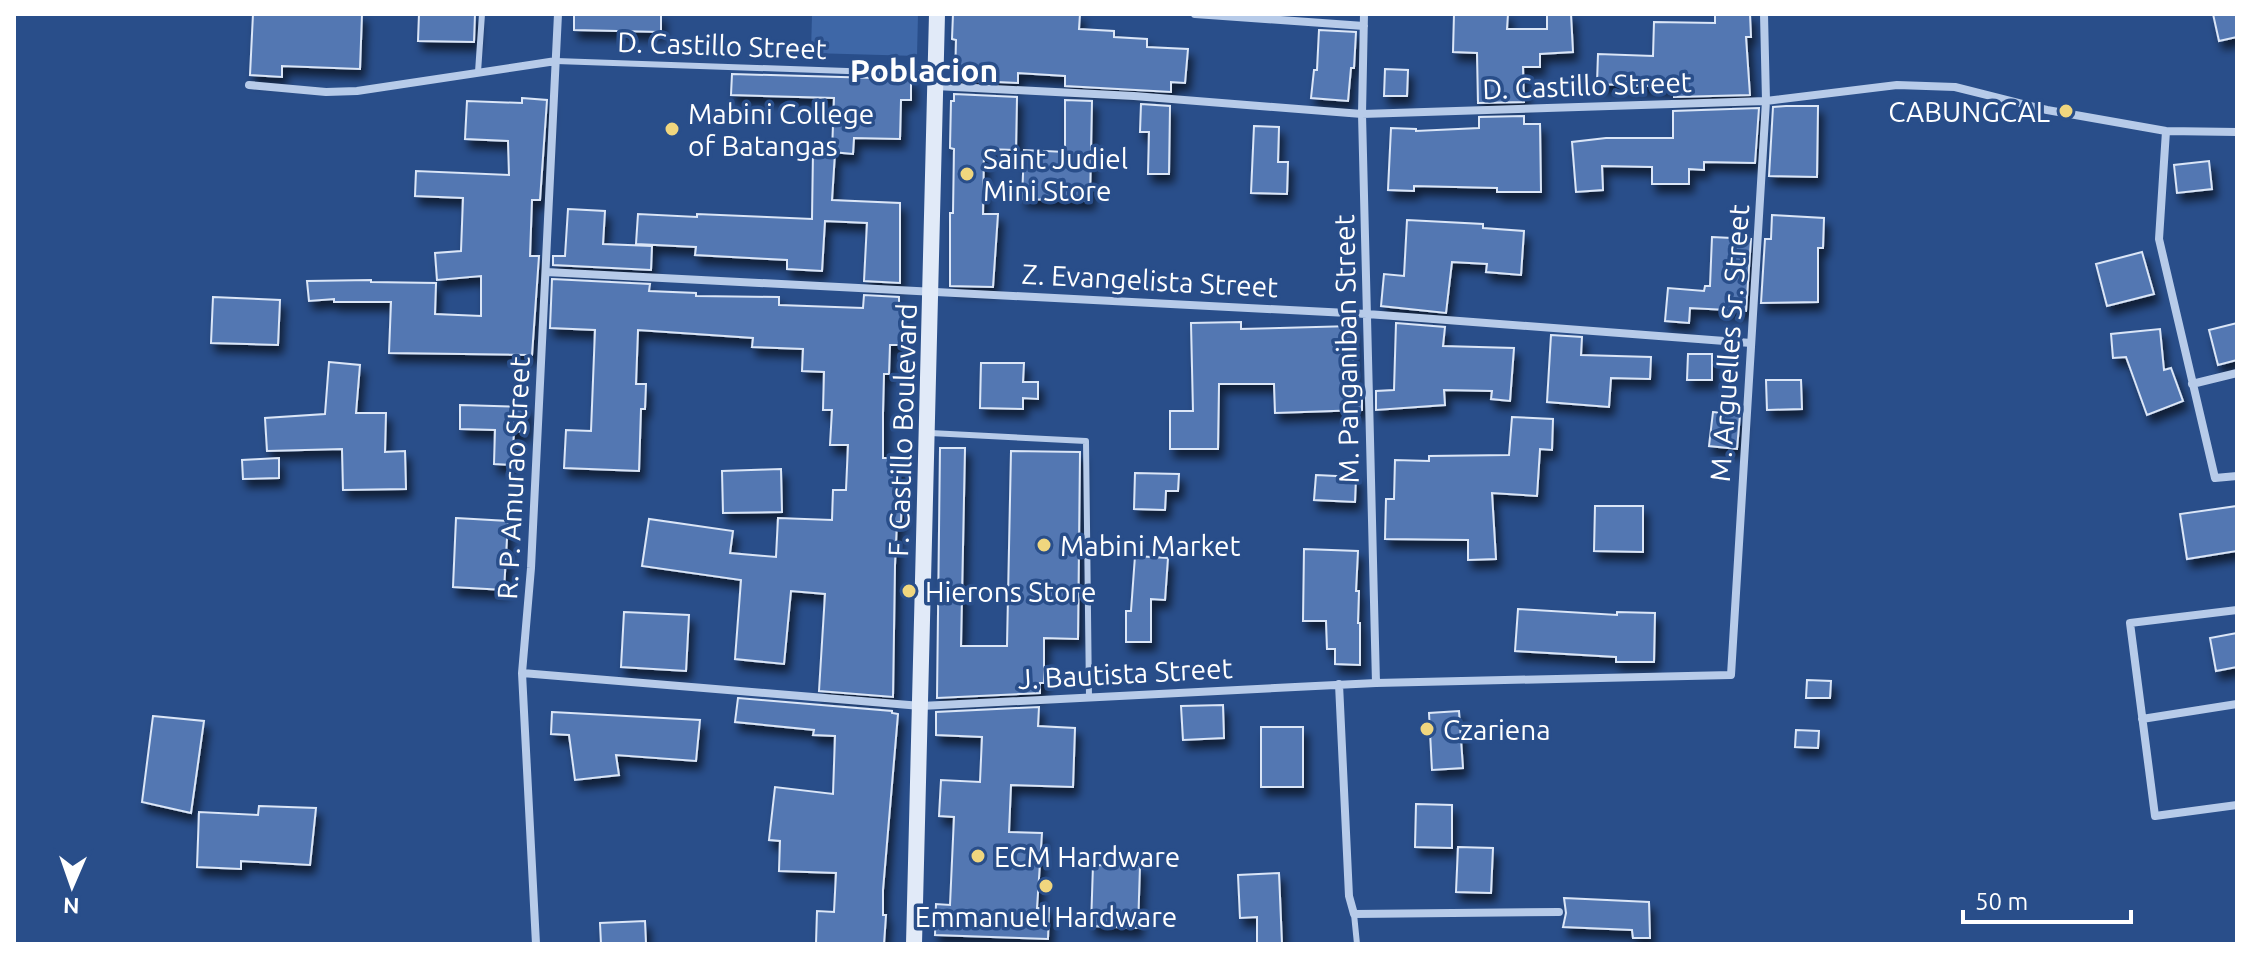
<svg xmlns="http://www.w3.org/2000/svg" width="2251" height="958" font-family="Ubuntu,sans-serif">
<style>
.green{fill:#3e67a7}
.building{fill:#5277b2;stroke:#dbe6f7;stroke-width:2;filter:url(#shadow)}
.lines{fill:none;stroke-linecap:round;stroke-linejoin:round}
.lane{stroke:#b7cbe9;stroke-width:6}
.street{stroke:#b7cbe9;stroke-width:8}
.secondary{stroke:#e1eaf8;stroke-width:16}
.poi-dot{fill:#f0d67e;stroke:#294e8a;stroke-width:3}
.labels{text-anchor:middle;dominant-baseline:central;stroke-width:7;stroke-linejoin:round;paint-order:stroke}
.street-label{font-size:28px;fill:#fff;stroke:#294e8a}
.poi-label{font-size:28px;fill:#fff;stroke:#294e8a;text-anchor:start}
.quarter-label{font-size:32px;font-weight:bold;fill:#fff;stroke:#294e8a}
</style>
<defs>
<filter id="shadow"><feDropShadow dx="4.5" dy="8" stdDeviation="4" flood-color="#0009"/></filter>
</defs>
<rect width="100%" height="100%" fill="#294e8a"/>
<path class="green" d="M812,14H918L917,56L811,53Z"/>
<path class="building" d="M253,14H362L360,69L282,66V77L250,75Z
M419,14H475L474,42L418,41Z
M574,14H661V32L574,30Z
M953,14H1080L1079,29L1114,31V37L1147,39V47L1188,49L1185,83L1171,82V92L1065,86V76L1018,73V83L955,80L956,40L952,39Z
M1454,14H1508L1507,29H1547V14H1571L1573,52L1540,54V67H1523L1524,102L1478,103L1477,53L1453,52Z
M1715,14H1750L1751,37H1746L1750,95L1674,97V87L1597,84L1598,54L1653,56L1654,22L1715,23Z
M2213,14H2237V37L2219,41Z
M1319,30L1356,32L1354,68H1351L1348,101L1311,98L1314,70H1317Z
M1385,69L1408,70L1407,96H1384Z
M732,74L911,79V100H901L900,139L854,138L853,154L832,152L834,98L731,95Z
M954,94L1017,97L1016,150L984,149L983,214H998L993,287L950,286V213H953L954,149L950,148L951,101H954Z
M522,98L547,100L540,200H532L530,256H539L532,355L389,353L391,302H334V299L309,301L307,281L371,280V282L436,283L435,314L481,316V276L437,280L435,253L461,251L463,198L415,196L416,171L509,175L508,141L465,139L467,101L522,103Z
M1065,100L1092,101L1090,201L1022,199L1024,150L1065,152Z
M1141,104L1170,106L1169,174H1148L1149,132H1140Z
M1786,106H1818L1817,177L1769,176L1773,107Z
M1759,108L1755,163L1704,162V170L1689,169V184H1652V167L1602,166L1603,190L1576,192L1572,142L1606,138H1673V111Z
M1524,116V124H1540L1541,192H1497V188L1414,186V191L1388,190L1391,128L1416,129V131L1479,128V117Z
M1254,126L1279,127L1278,162H1288L1287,194L1251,193Z
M813,152L835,153L832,200L900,203V283L864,281L867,223L825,221L822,271L787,269V260L695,255L696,247L636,244L638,214L697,217V214L812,219Z
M2209,161L2212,189L2177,193L2174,165Z
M568,209L605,211L603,244L652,246L651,270L553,265V256H565Z
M1772,215L1824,218L1823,248H1818V302L1761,303L1765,239H1771Z
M1407,220L1483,224V228L1524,231L1521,275L1486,272L1487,264L1452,262L1446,313L1381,306L1384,274L1404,276Z
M1712,237L1751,239L1746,311L1690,308L1689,323L1665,321L1668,288L1704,291L1705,286H1710Z
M2142,252L2154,294L2107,306L2096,264Z
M552,279L650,284L649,291L696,293V296L779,297V305L863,308L864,295L899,297V305H903L901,345H890L889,374H884L883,413V458H900L899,492H902L901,522H897L895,565L893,697L819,691L825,594L791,591L784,664L735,659L741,580L642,566L649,519L733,531L730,553L776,557L778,518L832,520L833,490H846L848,445H830L832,410H823L824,372L802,371L803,349L752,347L753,338L638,330L636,384H646L645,409H641L639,471L564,468L566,430L591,431L595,330L550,328Z
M213,297L280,300L278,345L211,343Z
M1241,322V329L1352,326L1354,392H1362V410L1275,413L1274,384H1219L1218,449H1170V411H1193L1191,323Z
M1396,323L1445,327L1443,346L1514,348L1510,401L1491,399L1492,391L1444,390L1445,405L1376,410V391L1394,390Z
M2237,323V360L2218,365L2209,330Z
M2160,329L2164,370L2171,368L2183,401L2147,415L2126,357L2113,358L2111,334Z
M1551,335L1582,337L1581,355L1651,357L1650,379L1611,378L1609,407L1547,402Z
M1688,354H1712V380H1687Z
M329,362L360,365L356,413H386L385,452L405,451L406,489L343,490L342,449L267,451L265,418L325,414Z
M981,363H1024L1023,382H1038V399L1023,398V409L980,408Z
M1766,380H1801L1802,409L1767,410Z
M460,405L526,407L525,432L514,431L512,465L494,464L495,430L460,429Z
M1713,412L1740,415L1737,449L1709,446Z
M1512,417L1553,419L1552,450L1540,449L1537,496L1492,493L1496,559L1468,560V540L1385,539L1386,499H1394L1395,460L1429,461V456L1509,455Z
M940,448H965L961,646H1007L1011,451L1080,452L1078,639L1044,638V683H1040V693L937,698Z
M279,458V478L243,479L242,460Z
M781,469L782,512L723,513L722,471Z
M1135,473L1179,474L1178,491H1166L1165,510L1134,509Z
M1316,475L1356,477L1355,502L1314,500Z
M1595,506H1643V552L1594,551Z
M2237,506V551L2187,559L2180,514Z
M456,518L508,521L504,590L453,587Z
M1304,549L1358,551L1356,591H1359L1358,623H1360V665L1335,664V649H1327L1326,621H1303Z
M1135,556L1168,558L1165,600L1151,599V642H1126V611H1131Z
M1518,609L1617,615V612L1655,613L1654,662H1616V657L1515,651Z
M624,612L689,615L686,671L621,667Z
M2237,633V667L2216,671L2210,638Z
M1807,680L1831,681L1830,698H1806Z
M738,698L892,711V713L898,714L883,890V915H886L884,944H816L817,911L834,912L836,873L779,871L780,841L769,840L775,787L833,794L835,736L813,735L814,730L735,722Z
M1223,705L1224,738L1183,740L1181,706Z
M1039,707L1038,726L1075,728L1073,787L1011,785L1009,832L1042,833L1037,908H1049L1048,939L935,935L936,904L950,905L954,817L939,816L941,780L980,782L982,737L936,735V712Z
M1459,711L1463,768L1432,770L1429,713Z
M552,712L700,720L696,761L616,755L619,775L575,780L569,735L551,734Z
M153,716L204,721L191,813L142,802Z
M1261,727H1303V787H1261Z
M1796,730L1819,731L1818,748L1795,747Z
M1416,804L1452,805V848L1415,847Z
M259,806L316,808L310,865L241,861V869L197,867L199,812L258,815Z
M1458,847L1493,848L1491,893L1456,892Z
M1093,865L1140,866L1138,928L1091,926Z
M1279,873L1282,944H1257V917L1240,918L1238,875Z
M1564,898L1649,902L1650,938H1633L1632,930L1563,927L1566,913Z
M645,921L646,944H601L600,923Z"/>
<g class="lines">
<path class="lane" d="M556,61L932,74
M478,72L482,14
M930,433L1086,441L1089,697
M1354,914L1357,944"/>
<path class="street" d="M1195,14L1364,26
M1364,14L1362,114L1376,683
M249,85L326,92L357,91L556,61
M935,86L1134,96L1362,114L1766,101L1897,85L1955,87L2047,110L2166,131L2237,132
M2166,131L2159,239L2215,478L2237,476
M546,272L1367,314L1751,343
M2192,384L2237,373
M2237,610L2130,623L2155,816L2237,805
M522,673L921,706L1376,683L1731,675L1766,101L1764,14
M1339,684L1349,896L1354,914L1559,912
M2142,719L2237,704
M536,944L522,673L531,568L558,14"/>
<path class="secondary" d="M914,944L937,14"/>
</g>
<g class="poi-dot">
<circle cx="2066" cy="111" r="8"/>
<circle cx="672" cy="129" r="8"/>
<circle cx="967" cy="174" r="8"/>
<circle cx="1044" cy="545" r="8"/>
<circle cx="909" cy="591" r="8"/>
<circle cx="1427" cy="729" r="8"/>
<circle cx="978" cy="856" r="8"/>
<circle cx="1046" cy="886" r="8"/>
</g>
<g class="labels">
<g class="street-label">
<text transform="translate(722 45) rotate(2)">D. Castillo Street</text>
<text transform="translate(1587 85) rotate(-2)">D. Castillo Street</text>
<text transform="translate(1150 280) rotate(3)">Z. Evangelista Street</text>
<text transform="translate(1729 343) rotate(-86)">M. Arguelles Sr. Street</text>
<text transform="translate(1346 349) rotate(-91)">M. Panganiban Street</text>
<text transform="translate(902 430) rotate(-88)">F. Castillo Boulevard</text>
<text transform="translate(513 478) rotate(-87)">R. P. Amurao Street</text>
<text transform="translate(1125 673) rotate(-3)">J. Bautista Street</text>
</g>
<g class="poi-label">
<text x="2050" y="111" text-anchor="end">CABUNGCAL</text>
<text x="688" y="113">Mabini College<tspan x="688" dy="32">of Batangas</tspan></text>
<text x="983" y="158">Saint Judiel<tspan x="983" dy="32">Mini Store</tspan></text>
<text x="1060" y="545">Mabini Market</text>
<text x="925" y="591">Hierons Store</text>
<text x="1443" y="729">Czariena</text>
<text x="994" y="856">ECM Hardware</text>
<text x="1046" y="916" text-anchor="middle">Emmanuel Hardware</text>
</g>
<g class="quarter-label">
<text x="924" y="70">Poblacion</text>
</g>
</g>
<rect width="2251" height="958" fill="none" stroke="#ffffff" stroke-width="32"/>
<g transform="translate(72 886) rotate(182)" stroke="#294e8a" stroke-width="6" paint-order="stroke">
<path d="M0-6L14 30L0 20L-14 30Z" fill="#ffffff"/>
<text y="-12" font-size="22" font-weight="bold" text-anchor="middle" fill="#ffffff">N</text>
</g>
<path d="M1963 910v12h168v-12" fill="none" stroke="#ffffff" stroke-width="4"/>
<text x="1975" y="910" font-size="24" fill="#ffffff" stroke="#294e8a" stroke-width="6" paint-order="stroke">50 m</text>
</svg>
